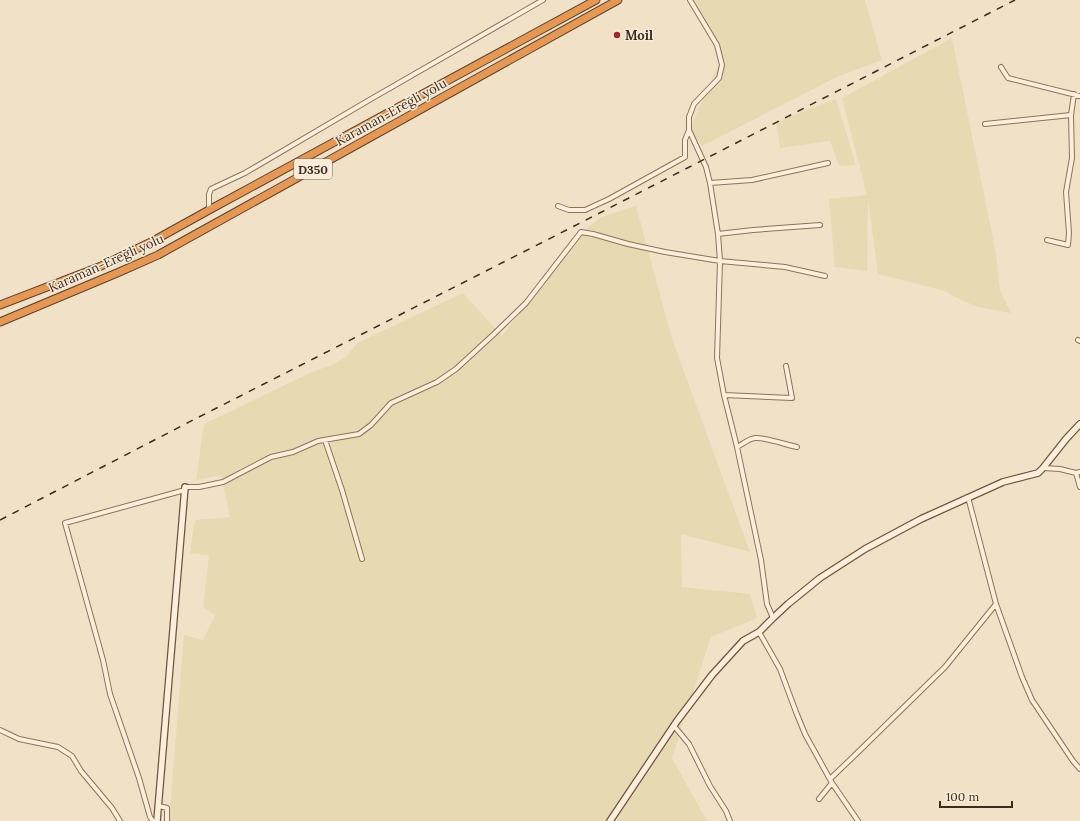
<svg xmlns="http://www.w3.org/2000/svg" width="1080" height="821" font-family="Lora,serif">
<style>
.farmland{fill:#e7dab3}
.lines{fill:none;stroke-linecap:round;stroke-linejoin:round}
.street-casing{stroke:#8e725a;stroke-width:6}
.secondary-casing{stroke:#70533e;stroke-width:8}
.highway-casing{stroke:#5c402f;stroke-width:9}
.street{stroke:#fbefdb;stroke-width:4}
.secondary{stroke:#fbefdb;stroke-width:5.5}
.highway{stroke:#e49854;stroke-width:7}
.rail{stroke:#3e2b1f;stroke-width:1.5;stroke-dasharray:7 7;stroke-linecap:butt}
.poi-dot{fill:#a12732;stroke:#f8ebd7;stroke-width:1.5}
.labels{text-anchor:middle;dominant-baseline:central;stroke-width:3;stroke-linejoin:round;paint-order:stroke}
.shield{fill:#f8ebd7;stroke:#766556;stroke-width:1}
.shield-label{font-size:12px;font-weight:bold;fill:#3e2b1f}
.poi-label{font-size:13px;font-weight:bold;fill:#3e2b1f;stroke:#f8ebd7;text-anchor:start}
.street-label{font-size:13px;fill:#3e2b1f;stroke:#f8ebd7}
</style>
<rect width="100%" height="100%" fill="#f1e1c7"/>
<path class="farmland" d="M694,0H865L882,60L837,77L702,146L689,130L721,60Z
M952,38L996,253L1000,291L1011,313L978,307L961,300L945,291L878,274L868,199L867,271L835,267L829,199L867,195L842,98Z
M836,99L856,165L839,166L830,141L780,148L776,122Z
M636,206L672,339L750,552L681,534L682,587L750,594L757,618L711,637L672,758L707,821H169L184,635L203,640L215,615L203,607L209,555L190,553L195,520L230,517L221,475L196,480L204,424L314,371L332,365L346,357L357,343L463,293L502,336L575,238L601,217Z"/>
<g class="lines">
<g class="street-casing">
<path id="street" d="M690,0L717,45L722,65L719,78L694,104L689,117V130L706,167L710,183L718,234L720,261L717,358L724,395L737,447L761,560L767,604L773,618
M1001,67L1008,78L1080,96
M985,124L1071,115
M710,183L752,180L828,163
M558,206L569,210H585L609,199L685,157V140L689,130
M209,210V194L211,189L245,173L371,99L543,0
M718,234L753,230L820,225
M1047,240L1068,245L1069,233L1066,192L1072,158L1071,115L1074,94
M1078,340L1080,341
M724,395L792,398L786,366
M325,440L342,490L362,559
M737,447C743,444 748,439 755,438C764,437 787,445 797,447
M1043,468L1060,469L1076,473L1080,472
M1076,473L1080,487
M185,487H199L223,482L271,457L293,452L318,441L359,434L371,425L391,403L437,382L456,369L494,334L526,303L581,232L593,234L628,244L665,252L720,261L785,267L825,276
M968,497L996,604L1022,677L1032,700L1073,761L1080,769
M759,632L780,669L796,712L805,734L832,783L858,821
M674,726L689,744L710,786L726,811L730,821
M0,730L19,739L58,747L72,756L81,771L112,808L120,821
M830,779L853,757L945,667L996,604
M819,799L832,783
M159,806L167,808V821
M153,821L150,817L139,778L110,694L103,660L65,523L185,490"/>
</g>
<g class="secondary-casing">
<path id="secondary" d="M157,821L185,487
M610,821L677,721L712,675L743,641L759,632L773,618L788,604L820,578L865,549L921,519L1003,482L1038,473L1043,468L1066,439L1080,424"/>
</g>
<g class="highway-casing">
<path id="highway" d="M0,305L99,267L153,241L209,210L596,0
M0,322L117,273L158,255L618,0"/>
</g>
<use href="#street" class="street"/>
<use href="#secondary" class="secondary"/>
<use href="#highway" class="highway"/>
<path class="rail" d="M0,520L195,419L545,241L1015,0"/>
</g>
<circle class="poi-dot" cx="617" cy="35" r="4"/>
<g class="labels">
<rect class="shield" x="294" y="159" width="38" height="20" rx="3"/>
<g class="shield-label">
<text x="313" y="169">D350</text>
</g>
<g class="poi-label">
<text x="625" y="35">Moil</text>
</g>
<g class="street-label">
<text transform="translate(391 112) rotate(-29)">Karaman-Ereğli yolu</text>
<text transform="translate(106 263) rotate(-24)">Karaman-Ereğli yolu</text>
</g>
</g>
<path d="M940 801v6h72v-6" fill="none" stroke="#3e2b1f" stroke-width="2"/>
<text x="946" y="801" font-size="12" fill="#3e2b1f" stroke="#f8ebd7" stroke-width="3" paint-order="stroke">100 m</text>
</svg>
